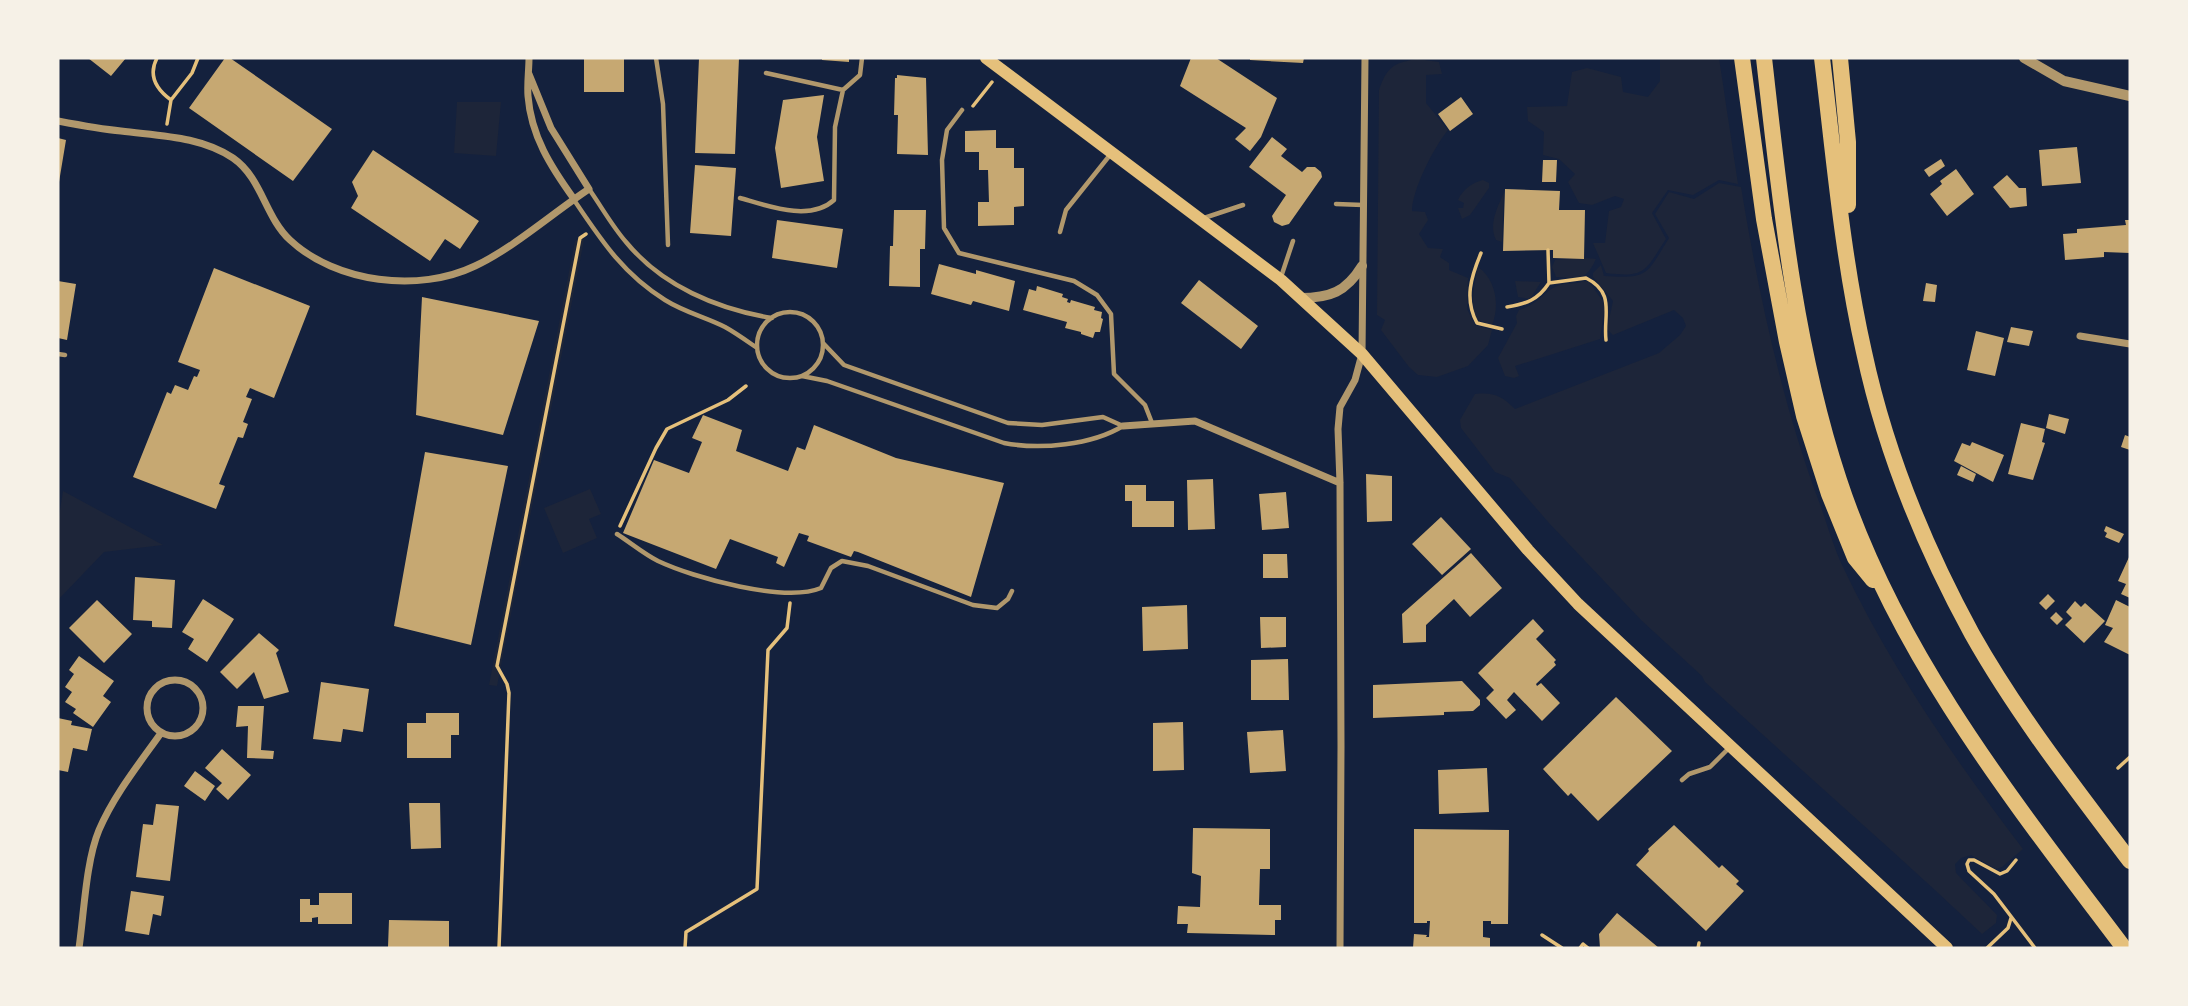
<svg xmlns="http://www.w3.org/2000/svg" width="2188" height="1006" font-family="'Titillium Web',sans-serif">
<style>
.green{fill:#1d2539}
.building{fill:#c6a872}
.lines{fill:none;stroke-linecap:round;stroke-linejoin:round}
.path{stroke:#e5c07b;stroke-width:3.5}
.service{stroke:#b1986c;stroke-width:4.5}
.minor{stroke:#b1986c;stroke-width:7}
.tertiary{stroke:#b1986c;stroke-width:10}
.secondary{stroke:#e5c07b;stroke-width:12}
.motorway{stroke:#e5c07b;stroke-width:16}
</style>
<rect width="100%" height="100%" fill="#14213d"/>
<path class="green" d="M1660,58H1719L1738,184L1719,180L1693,195L1668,190L1652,213L1666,239C1645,271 1646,278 1606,273L1593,243H1605L1609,211L1621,207L1624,199L1615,196L1592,205L1579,203L1568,182L1575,174L1559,159L1543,155L1544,132L1528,121L1527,107L1567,106L1572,72L1587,68L1621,77L1623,92L1648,97L1660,81Z
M1417,59L1439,62L1442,74L1426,75V103L1448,130C1434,147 1412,190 1412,211L1425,212L1428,220L1419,234L1428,248L1443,249L1440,257L1449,263V270L1468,278L1467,309L1475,325L1492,330L1488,345L1468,366L1437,377L1418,375L1409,367L1381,330L1385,320L1377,315L1379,90C1387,67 1393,63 1417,59Z
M457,102H501L496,156L454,153Z
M1483,180L1489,183V188L1470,215L1462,219L1458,208H1463L1464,203L1458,200C1463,189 1472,183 1483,180Z
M1719,183L1741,187C1759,296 1782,404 1821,507C1828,527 1834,548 1843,567C1891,668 1955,760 2023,849L2002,867L1996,869L1971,855L1961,858L1955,864L1956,873L1997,915L1996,923L1982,934C1891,848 1797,767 1705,682L1702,676L1641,620L1549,523L1510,478L1495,472L1461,428L1460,420L1475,394C1494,392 1502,396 1515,409L1659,353L1680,335L1686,326L1683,318L1674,310L1613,335L1607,329L1613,301L1593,277V273L1601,265L1604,276C1649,279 1646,275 1669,238L1655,214L1669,192L1694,199Z
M1504,192L1502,242L1496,240C1488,224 1498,207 1504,192Z
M582,236L584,240L497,686L489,685L575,241Z
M1586,258L1596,259C1585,282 1579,278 1556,277L1552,267L1555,260Z
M1478,267C1496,279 1500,306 1492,325L1476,319C1470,300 1474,285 1478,267Z
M1515,281L1541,282L1530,299L1518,297Z
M1584,281L1589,282L1605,304L1600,339L1515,366L1519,376L1514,378L1505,376L1498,358L1517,323L1516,316L1519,310C1539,304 1542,293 1557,286C1566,282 1575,285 1584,281Z
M590,489L601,514L589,519L597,538L563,553L544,508Z
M63,491L163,545L104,552L58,600V523Z"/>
<path class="building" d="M88,58H126L111,76Z
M225,58H230L332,129L293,181L189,108Z
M584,58H624V92H584Z
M699,58H739L735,154L695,153Z
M822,58H849V62L822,60Z
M1191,58H1216L1277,98L1261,137L1250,151L1235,139L1246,128L1180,86Z
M1250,58H1304L1303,63L1250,60Z
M897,75L926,78L928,155L897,154L898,115H894L895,78H897Z
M824,95L817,137L824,181L781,188L775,148L783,100Z
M1461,97L1473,114L1450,131L1438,114Z
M996,130V148H1014V168H1024V206L1014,207V225L978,226V202H989L988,170H979V152H965V131Z
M1272,137L1287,149L1281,156L1302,172L1307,167H1315L1321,172L1322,177L1289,224L1282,226L1274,222L1272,216L1286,195L1249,167Z
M58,138L66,140L59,182H58Z
M2077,147L2081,183L2042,186L2039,150Z
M373,150L479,221L460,249L445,239L430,261L351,208L358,196L352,182Z
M1941,159L1945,166L1929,177L1924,170Z
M1543,160H1557L1556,182H1542Z
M695,165L736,168L731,236L690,233Z
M1956,169L1974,194L1947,216L1930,194L1942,184L1940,181Z
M2007,175L2019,188H2026L2027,206L2010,208L1993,187Z
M1505,189L1560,191L1559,210H1585L1584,259L1553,258V250L1503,251Z
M894,210H926L925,249H920V287L889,286L890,246H893Z
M777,220L843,229L837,268L772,258Z
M2125,220H2130V253L2104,252V257L2065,260L2063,234L2077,233V229L2126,225Z
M939,264L976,274V270L1015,281L1009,311L973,301L971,305L931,294Z
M214,268L310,306L274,398L250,388L246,397L252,399L243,422L248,424L243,438L238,437L219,484L225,486L216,509L133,477L167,392L171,394L175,385L188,390L194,376L197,377L200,370L178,362Z
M1199,280L1258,326L1241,349L1181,303Z
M58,281L76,284L67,340L58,338Z
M1926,283L1937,285L1935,302L1923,301Z
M1037,286L1063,294L1062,297L1068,299L1067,302L1070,303L1071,300L1095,307L1094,310L1102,312L1101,318L1103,319L1100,332H1095L1093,338L1081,334V332L1065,328L1067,322L1023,310L1029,289L1036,291Z
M422,297L539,321L503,435L416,415Z
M2011,327L2033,331L2029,346L2007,342Z
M1976,331L2004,338L1995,376L1967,370Z
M2049,414L2069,419L2065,434L2046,428Z
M703,415L742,430L736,451L788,471L797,447L805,450L814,425L896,458L1004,483L971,597L858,552L854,551L851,557L807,541L809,536L799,533L784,567L776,563L778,557L730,539L716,569L623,533L654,460L689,473L702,442L692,438Z
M2021,423L2045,429L2042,442L2045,443L2033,480L2008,474Z
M2125,435L2130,437V450L2121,447Z
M1972,442L2004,455L1993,482L1954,461L1962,443L1970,446Z
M425,452L508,466L471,645L394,626Z
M1961,466L1976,474L1973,482L1957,475Z
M1366,474L1392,476V521L1367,522Z
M1213,479L1215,529L1188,530L1187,480Z
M1125,485H1146V501H1174V527H1132V501H1125Z
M1286,492L1289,528L1262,530L1259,494Z
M1441,517L1471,549L1442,575L1412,544Z
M2106,526L2124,534L2119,543L2105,537L2107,533L2104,531Z
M1471,553L1502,588L1470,617L1454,599L1426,625V642L1403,643L1402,614Z
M1263,554H1287L1288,578H1263Z
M2130,555V598L2121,594L2126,584L2118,581Z
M135,577L175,580L172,628L152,627V621L133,620Z
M2048,594L2055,601L2046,610L2039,603Z
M203,599L234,619L207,662L188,649L194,639L182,632Z
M97,600L132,634L104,663L69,628Z
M2116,600L2130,607V655L2104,642L2113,628L2105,625Z
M2075,601L2081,607L2085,603L2105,621L2084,643L2065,625L2072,618L2066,612Z
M1187,605L1188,649L1143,651L1142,607Z
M2056,612L2063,619L2057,625L2050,618Z
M1260,617H1286V647L1261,648Z
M1533,619L1544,631L1536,639L1556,660L1554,662L1556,665L1536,684L1537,686L1541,683L1560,703L1542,721L1514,692L1507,700L1516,710L1506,719L1486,698L1494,690L1478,673Z
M259,633L279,650L276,653L289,692L264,699L254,672L237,689L220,672Z
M79,656L114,681L103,696L111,702L93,727L73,713L76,709L65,702L72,692L65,687L74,674L69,670Z
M1288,659L1289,700H1251V660Z
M1462,681L1480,700V705L1473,711L1444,712V715L1373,718V685Z
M321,682L369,689L363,732L343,729L341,742L313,739Z
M1616,697L1672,751L1598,821L1571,793L1568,796L1543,769Z
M238,706H264L261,750L274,751L273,759L247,758L248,726L236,727Z
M426,713H459V735H451V758H407V723H426Z
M58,718L72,721L71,725L92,729L87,751L73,748L68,772L58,770Z
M1183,722L1184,770L1153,771V723Z
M1283,730L1286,771L1250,773L1247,732Z
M222,749L251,775L228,800L216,789L222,783L205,768Z
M1487,768L1489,812L1439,814L1438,770Z
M195,771L215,786L205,801L184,786Z
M409,803H440L441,848L411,849Z
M156,804L179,806L170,881L136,877L143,824L153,825Z
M1674,825L1719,868L1722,865L1739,881L1736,884L1744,891L1706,931L1636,865L1649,851L1648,849Z
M1193,828L1270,829V869H1260L1259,905H1281V920H1275V935L1187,933L1188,924H1177L1178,906L1200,907L1201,876L1192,873Z
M1414,829L1509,830L1508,924H1491V921H1483V937L1490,938V948H1413L1414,934L1427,935L1426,937H1429L1430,921H1427V923H1414Z
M131,891L164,896L161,916L153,914L149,935L125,931Z
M319,893H352V924H318V917L312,918V922H300V899H310V905H319Z
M1617,913L1659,948H1600L1599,934Z
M389,920L449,921V947H388Z"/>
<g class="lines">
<path class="path" d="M157,58C148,75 156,89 171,100
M973,106L992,82
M167,124L171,100L192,73L198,58
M1548,250L1549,283
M1481,253C1471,277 1464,299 1477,323L1502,329
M1507,307C1526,304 1538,300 1549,283L1586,278C1616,293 1603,315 1606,340
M620,526L656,448L667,429L728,400L746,386
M2118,768L2130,757
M2016,860L2007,871L2000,874L1974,860H1969L1967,864L1969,871L1994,894L2035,948
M1542,935L1562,948
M499,948L509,693L507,684L497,666L580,238L586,234
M685,948L686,932L757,889L768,650L787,628L790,603
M1580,948L1583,944L1588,948
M1698,948L1699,943
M1987,948L2008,928L2011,918"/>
<path class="service" d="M656,58L663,104L668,245
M766,73L843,90
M962,110L947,130L942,160L944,228L959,253L1074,281L1097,295L1111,314L1114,374L1145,405L1152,423
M589,189C601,206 612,226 626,242C662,286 717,309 772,318
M740,198C768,206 810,222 834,200L835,127L843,90L860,75L862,58
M574,200C601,240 623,274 665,300C684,312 705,317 725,327C736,333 747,341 757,348
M1336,204L1363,205
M1204,218L1243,205
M1060,232L1066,210L1110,155
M1281,277L1293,241
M757 345a33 33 0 1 1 66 0a33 33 0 1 1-66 0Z
M823,343L844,365L1008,423L1042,425L1103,417L1123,426
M58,354L65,355
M802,376L827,381L1004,443C1040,450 1092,445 1123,426
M617,534C631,543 644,554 658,561C694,578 785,603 821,588L831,568L842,561L868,566L973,605L997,608L1008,599L1012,591
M1682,780L1689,774L1710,767L1730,747"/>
<path class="minor" d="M529,58C529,70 527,83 528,96C531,136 551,167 574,199
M58,121C79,125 100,129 121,131C159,136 200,136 233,158C262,178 265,217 290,240C336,283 419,293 475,266C512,249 554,212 589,189L551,128L529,74
M2080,336L2130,344
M1123,426L1195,421L1340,483
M147 708a28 28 0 1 1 56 0a28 28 0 1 1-56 0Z
M79,948C84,913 86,861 99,830C114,795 139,764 161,733
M1340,948L1341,747L1340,483L1338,429L1340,407L1355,380L1362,354L1365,58"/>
<path class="tertiary" d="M2024,58L2064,81L2130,96
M1300,298C1330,298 1346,292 1362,266"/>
<path class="secondary" d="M986,58L1281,280L1362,354L1528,550L1578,604L1947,948"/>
<path class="motorway" d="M1742,58L1764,219L1787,342L1804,416L1829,494L1855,558L1873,580
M1764,58C1780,199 1794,344 1839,480C1897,656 2014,802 2124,948
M1822,58C1834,156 1842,255 1864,352C1885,450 1924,546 1972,634C2017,714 2075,788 2130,861
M1840,58L1848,142V205"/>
</g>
<rect width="2188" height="1006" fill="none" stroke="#f6f1e7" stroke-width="119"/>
</svg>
